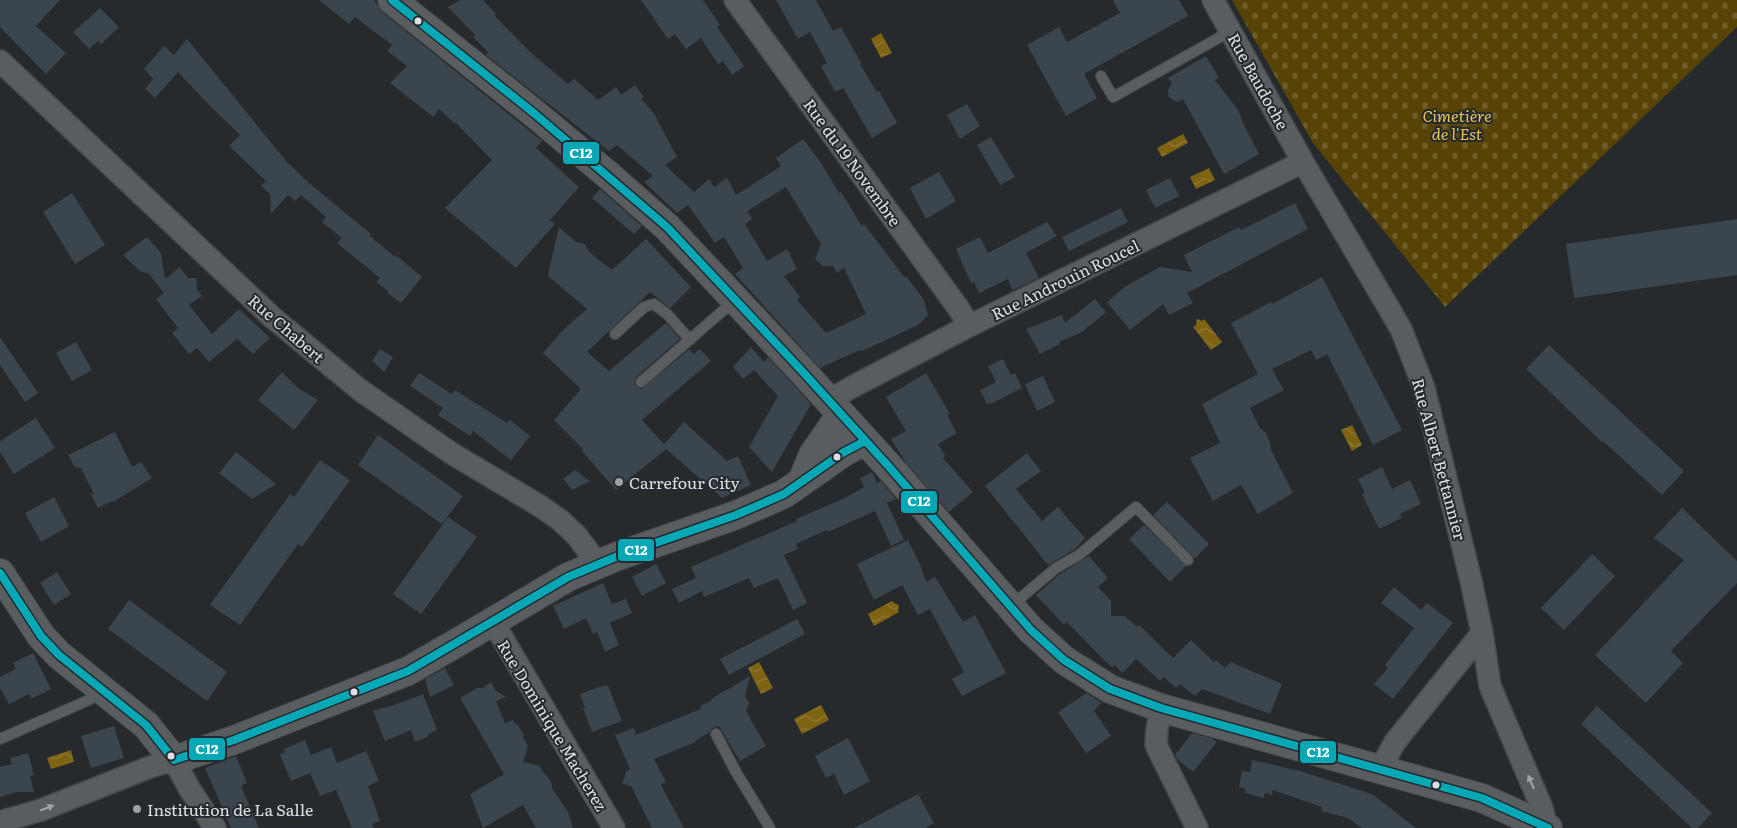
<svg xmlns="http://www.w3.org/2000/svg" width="1737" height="828" font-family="Literata,serif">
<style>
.cemetery{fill:url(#cemetery-stones)}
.water{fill:url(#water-waves)}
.building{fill:#3a454d;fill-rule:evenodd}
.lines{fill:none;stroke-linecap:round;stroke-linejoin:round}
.lane-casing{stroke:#45484a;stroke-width:12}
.street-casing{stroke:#45484a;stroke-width:24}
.secondary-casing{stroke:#45484a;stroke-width:30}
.lane{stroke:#5a5d5f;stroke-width:10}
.street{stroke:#5a5d5f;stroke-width:21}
.secondary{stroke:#5a5d5f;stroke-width:28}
.bus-1-casing{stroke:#242a2f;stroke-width:11}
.bus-1{stroke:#06a8b6;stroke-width:8}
.oneway{fill:#a2a5a8}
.bus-dot{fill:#dce0e4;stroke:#242a2f;stroke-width:2}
.poi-dot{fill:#9da0a4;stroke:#242a2f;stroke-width:2}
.labels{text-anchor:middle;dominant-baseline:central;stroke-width:4;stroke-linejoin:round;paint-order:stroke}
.street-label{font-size:16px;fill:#dce0e4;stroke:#242a2f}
.park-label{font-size:16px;font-style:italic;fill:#edc457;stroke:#242a2f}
.poi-label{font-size:16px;fill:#dce0e4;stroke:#242a2f;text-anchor:start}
.line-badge{stroke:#242a2f;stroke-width:2}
.badge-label{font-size:14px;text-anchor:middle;font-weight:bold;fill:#fff}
</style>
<defs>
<pattern id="cemetery-stones" width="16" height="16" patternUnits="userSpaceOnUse" patternTransform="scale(1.25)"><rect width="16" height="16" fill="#574306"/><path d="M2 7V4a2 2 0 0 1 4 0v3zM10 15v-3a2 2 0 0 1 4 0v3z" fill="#6f5e2a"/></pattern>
<pattern id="water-waves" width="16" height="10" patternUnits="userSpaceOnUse" patternTransform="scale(1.25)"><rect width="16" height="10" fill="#7e6313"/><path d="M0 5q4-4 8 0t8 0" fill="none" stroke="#907935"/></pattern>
</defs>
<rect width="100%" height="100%" fill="#272a2c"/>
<path class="cemetery" d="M1232,0H1737V27L1445,307L1313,143Z"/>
<path class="water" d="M881,33L892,53L881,58L871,39Z
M1183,134L1188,143L1162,157L1157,148Z
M1209,168L1215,180L1196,189L1190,177Z
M1197,319L1202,321L1204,319L1222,342L1211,350L1193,327L1196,325Z
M1352,425L1362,445L1352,451L1341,430Z
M892,601L894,603L899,605L898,610L899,612L874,626L868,614Z
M759,662L773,688L761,694L748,668Z
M821,705L829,720L802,734L794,719Z
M71,750L74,762L51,769L47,758Z"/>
<path class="building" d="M0,0H60L36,26L66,53L46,74L0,27Z
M319,0H374L382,12L542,141L536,148L579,187L550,220L555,224L516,268L445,208L492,160L456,123L455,124L439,109L433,117L390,83L407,66L387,51L392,45L355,17L349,24Z
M460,0H483L496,14L494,15L531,53L568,84L574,79L598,100L616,87L621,95L635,85L644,97L641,99L653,112L677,157L665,165L694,192L709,179L714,187L727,178L736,195L781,166L776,158L803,139L821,163L839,193L841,192L862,226L864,224L904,277L906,276L924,300L928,315L918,325L871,347L862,351L860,350L820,368L735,274L743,268L724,237L715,243L688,205L677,213L644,182L653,176L617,145L609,151L486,55L488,52L473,37L475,35L448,7ZM786,187L821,244L815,259L823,266H833L837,273L844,268L866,314L826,333L797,300L800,297L784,276L797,269L787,249L767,261L745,224L752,219L747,211Z
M641,0H703L720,25L717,27L744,66L732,75L723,61L718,64L701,38L686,49L675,34L668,39Z
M776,0H816L833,31L841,27L861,63L860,64L877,92L879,91L897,123L872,138L843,88L835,92L821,66L827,63L810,32L798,39Z
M1113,0H1179L1188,16L1084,74L1097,98L1066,116L1027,45L1059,27L1067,42L1120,13Z
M100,8L119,27L101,44L98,41L89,49L73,32Z
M187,39L286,161L309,183L371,234L370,236L395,257L396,255L422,277L401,303L387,293L388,291L376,282L380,278L337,243L342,238L322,222L326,217L301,195L295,201L288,195L271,214L270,194L261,186L266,181L229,146L240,135L209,105L178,72L155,98L145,89L153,79L144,69L164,46L174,55Z
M1206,56L1219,78L1215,80L1239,111L1243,123L1259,154L1224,174L1183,99L1178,102L1173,100L1168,96V90L1172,83L1168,78Z
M967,104L980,126L960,139L947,115Z
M991,137L1015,177L1000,185L977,145Z
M939,172L956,201L926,219L910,188Z
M1170,178L1179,196L1155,208L1146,190Z
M600,189L642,226L634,234L592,198Z
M72,193L105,245L75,264L43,212Z
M1295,203L1308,229L1187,293L1193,303L1169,315L1163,304L1130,330L1107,302L1126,286L1160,267L1192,272L1184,255L1239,227L1241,230Z
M1121,208L1128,222L1069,251L1062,237Z
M1737,219V275L1574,298L1566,244Z
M1047,222L1057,236L1026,253L1039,278L1012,290L1008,279L979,293L974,282L971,283L956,249L980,237L988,253Z
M559,227L576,242L585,244L589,252L612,270L646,239L691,287L670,308L650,292L587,352L609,371L666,323L680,339L636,377L634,384L638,388L642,389L689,349L694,354L700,349L711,361L642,420L664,444L684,422L727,461L738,456L751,485L722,498L666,449L616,490L581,450L583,449L554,420L581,389L543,353L563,330L587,309L548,276V274Z
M147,237L161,253L165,279L180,267L188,278H197L196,288L202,296L189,305L212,334L239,309L270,338L253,354L237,339L209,362L197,348L189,354L172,333L178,328L156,299L164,293L149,274L140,271L123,255Z
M1322,277L1402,430L1373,445L1327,354L1316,360L1311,350L1272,369L1284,390L1250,408L1260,428L1266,433L1270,442L1271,450L1293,493L1258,514L1241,485L1213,501L1190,458L1220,443L1202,404L1258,374L1231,323L1271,302L1272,304Z
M1095,299L1106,312L1082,332L1059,342L1060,344L1040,354L1026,329L1062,315L1065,323Z
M0,337L38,393L25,402L0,365Z
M76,342L92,370L72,381L56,353Z
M1549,345L1684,471L1662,495L1603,441L1602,442L1526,369Z
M751,347L764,362L768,357L811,404L772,472L749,447L778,396L754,370L761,364L743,379L733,367Z
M380,349L393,357L384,372L372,361Z
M1003,359L1011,375L1015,373L1022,388L991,404L990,403L987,404L980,390L996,382L988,366Z
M282,372L298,388L318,400L294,430L258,400Z
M419,373L452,394L455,390L507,423L510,420L530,436L511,460L473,431L470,436L438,415L443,408L410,386Z
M926,373L950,414L947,415L957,433L938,444L945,456L943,458L973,492L949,512L906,463L891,439L906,431L886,397Z
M1043,376L1055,402L1037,411L1025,384Z
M36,418L55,448L14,474L0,452V441Z
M115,432L132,467L141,462L152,478L113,502L112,501L98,508L91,495L94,494L81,468L75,467L68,455Z
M378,435L463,496L442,524L358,465Z
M236,452L276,484L252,499L219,473Z
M1027,453L1041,471L1016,489L1042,521L1058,507L1085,538L1075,549L1048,565L985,486Z
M320,460L350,480L302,547L298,544L240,625L210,605L290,494L294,497Z
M1382,467L1392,489L1410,480L1421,504L1400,514L1402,518L1379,529L1362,494L1365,493L1358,479Z
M575,470L590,481L572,490L563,479Z
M872,472L877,483L881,481L896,499L887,503L904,540L891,546L875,511L828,532L827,530L796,544L798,549L784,555L807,603L793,610L778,578L754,588L749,578L704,597L702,591L679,603L672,589L696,578L691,567L797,521L796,519L845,498L864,487L860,478Z
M54,497L69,526L41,542L25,513Z
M1167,502L1209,544L1195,558L1153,515Z
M1682,508L1737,561V583L1671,651L1683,663L1646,703L1595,655L1684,560L1654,538Z
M448,517L477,537L421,614L393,594Z
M1144,525L1186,566L1170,582L1129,539Z
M908,540L921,567L926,582L935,577L963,622L975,615L1006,673L962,696L952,679L964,672L930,609L918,615L902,585L874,600L857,564Z
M1592,554L1615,576L1564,630L1541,608Z
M1089,556L1108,578L1098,587L1111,601V616H1125L1137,627L1139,625L1173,658L1191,640L1214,662L1216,660L1225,668L1231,662L1282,684L1270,714L1202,689L1195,696L1180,684L1176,688L1164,677L1160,681L1136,659L1122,673L1115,665L1112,667L1104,660L1067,622L1064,625L1036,595L1060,574Z
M656,564L666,583L642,596L632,577Z
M57,572L71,594L54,605L40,583Z
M603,583L612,604L626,599L632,613L610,623L619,645L605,652L597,632L593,634L586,618L564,629L553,606Z
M1394,587L1421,610L1427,603L1453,623L1393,699L1374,684L1388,668L1385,665L1414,628L1381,603Z
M129,600L227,672L207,701L108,629Z
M797,619L805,634L729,675L720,659Z
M33,653L51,689L31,699L29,694L9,704L0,688V677L16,669L13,663Z
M445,668L454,685L430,697L425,679Z
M750,676L745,697L749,703L746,711L766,746L740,761L719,726L712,728L710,732L695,741V742L654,759L666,782L661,785L684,828H652L631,786L622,784L626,772L630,769L615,735L634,728L636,735L701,709L700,706L712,700L711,699Z
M491,682L495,690L506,697L496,701L505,723L513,720L515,724L518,725L524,735L523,738L528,746L523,762L540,766L544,774L547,776L552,784V788L568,812L573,828H536L523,805L483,828L470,794L504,774L460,698L477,688H482Z
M602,686H608L622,721L592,732L583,708H585L580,694Z
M1087,693L1101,703L1094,711L1111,736L1086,753L1058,712Z
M423,694L437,730L428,734L429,736L415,742L411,730L385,741L373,711L384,707L386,708Z
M1597,706L1712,813L1698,828H1692L1581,724Z
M114,726L124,758L91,768L81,736Z
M1192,733L1211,738L1217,742L1193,772L1177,759L1175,755Z
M848,738L870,781L844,795L834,774L826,778L815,756Z
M305,740L311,755L331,747L337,763L366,751L379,781L368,786L380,821L372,824L374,828H352L336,790L320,796L310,773L291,781L280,755L285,752L284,749Z
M28,753L34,775L30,776L34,792H17L0,797V767L12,764L10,758Z
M236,756L247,783L241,786L259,828H231L205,768Z
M1252,760L1300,771L1372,794L1416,828H1362L1348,818L1321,811L1322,807L1273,790L1272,795L1265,793L1264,798L1245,793L1246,789L1239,787L1242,771L1250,772Z
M918,794L934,823L926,828H854Z"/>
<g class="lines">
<g class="lane-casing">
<path id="lane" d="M1101,76L1113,97L1231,31
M615,334L644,307L654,304L668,315L690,340
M641,382L734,301
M1011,606L1056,568L1079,555L1136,507L1188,560
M716,734L736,772L770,828
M0,739L91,699L99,689"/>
</g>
<g class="street-casing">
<path id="street" d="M735,0L959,309L969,326
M1213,0L1303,162L1401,329L1424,388L1471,581L1482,633L1395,742L1384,762L1383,771
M0,61L273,318L360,390L451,453L540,506L560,520L577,536L591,555L595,564
M832,404L838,395L852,387L969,326L1303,162
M493,622L614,828
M1482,633L1490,686L1542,808L1547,828
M1161,708L1157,729L1156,745L1197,828
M0,822L41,810L150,767L174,760L189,788L215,828"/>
</g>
<g class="secondary-casing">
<path id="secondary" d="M392,0L535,114L608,175L667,227L803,372L891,469L1031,630L1064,660L1110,689L1161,708L1482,798L1548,828
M803,479L813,455L841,414
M0,573L41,636L59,655L146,725L174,760L234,740L408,671L465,638L568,577L618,556L736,515L784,494L844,452L865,441"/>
</g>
<use href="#lane" class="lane"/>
<use href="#street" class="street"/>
<use href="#secondary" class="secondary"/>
<g class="bus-1-casing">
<path id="bus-1" d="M392,0L535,114L667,227L803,372L891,469L1031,630L1064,660L1110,689L1161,708L1482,798L1548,828
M0,573L41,636L59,655L146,725L174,760L234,740L408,671L568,577L618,556L736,515L784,494L844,452L865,441"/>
</g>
<use href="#bus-1" class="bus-1"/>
</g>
<defs><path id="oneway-solid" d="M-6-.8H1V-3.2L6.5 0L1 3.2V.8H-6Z" transform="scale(1.25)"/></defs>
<g class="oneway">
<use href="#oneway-solid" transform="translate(1531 782) rotate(-113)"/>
<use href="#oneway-solid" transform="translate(47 808) rotate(-21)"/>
</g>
<g class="bus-dot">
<circle cx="418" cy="21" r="4.5"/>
<circle cx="837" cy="457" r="4.5"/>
<circle cx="354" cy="692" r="4.5"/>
<circle cx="171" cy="756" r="4.5"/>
<circle cx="1436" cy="785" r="4.5"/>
</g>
<g class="poi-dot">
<circle cx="619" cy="482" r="5"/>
<circle cx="137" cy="809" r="5"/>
</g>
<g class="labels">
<g class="street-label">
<text transform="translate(1259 81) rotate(61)">Rue Baudoche</text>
<text transform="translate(853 162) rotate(54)">Rue du 19 Novembre</text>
<text transform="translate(1065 279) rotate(-26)">Rue Androuin Roucel</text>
<text transform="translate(287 328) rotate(41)">Rue Chabert</text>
<text transform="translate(1440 459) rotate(75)">Rue Albert Bettannier</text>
<text transform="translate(553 725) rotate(59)">Rue Dominique Macherez</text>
</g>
<g class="park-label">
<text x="1457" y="115">Cimetière<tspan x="1457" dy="18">de l'Est</tspan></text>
</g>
<g class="poi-label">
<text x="629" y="482">Carrefour City</text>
<text x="147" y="809">Institution de La Salle</text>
</g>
</g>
<g class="line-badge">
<rect x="562" y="141" width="38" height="24" rx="5" fill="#06a8b6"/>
<rect x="900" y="490" width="38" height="24" rx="5" fill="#06a8b6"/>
<rect x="617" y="538" width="38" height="24" rx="5" fill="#06a8b6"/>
<rect x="188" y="737" width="38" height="24" rx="5" fill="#06a8b6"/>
<rect x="1299" y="740" width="38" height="24" rx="5" fill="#06a8b6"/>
</g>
<g class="badge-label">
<text x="581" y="158">C12</text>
<text x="919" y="506">C12</text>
<text x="636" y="555">C12</text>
<text x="207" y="754">C12</text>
<text x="1318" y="757">C12</text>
</g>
</svg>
